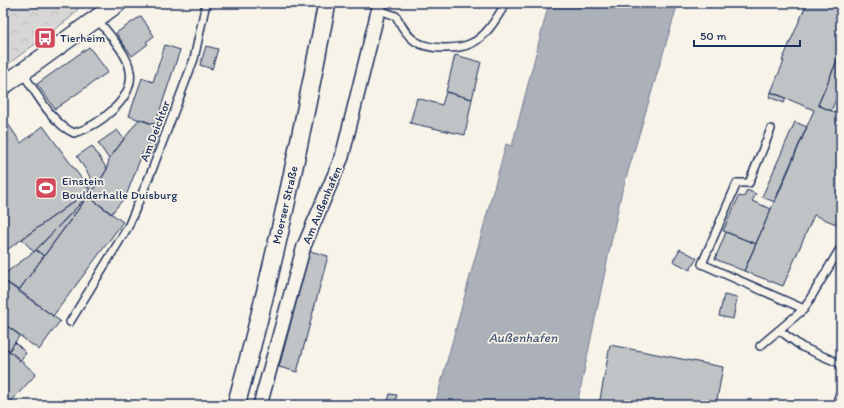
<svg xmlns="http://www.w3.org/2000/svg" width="844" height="408" font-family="Itim,sans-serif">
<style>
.forest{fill:url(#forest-crowns);stroke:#798299}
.water{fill:#acb0b9;stroke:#727c95}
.building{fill:#c0c3c5;stroke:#1b2f5e}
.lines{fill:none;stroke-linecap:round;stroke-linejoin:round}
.service-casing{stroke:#1b2f5e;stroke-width:10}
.minor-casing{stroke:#1b2f5e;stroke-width:16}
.tertiary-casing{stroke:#1b2f5e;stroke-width:20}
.service{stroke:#f7f3e8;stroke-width:7}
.minor{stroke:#f7f3e8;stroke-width:13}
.tertiary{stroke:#f7f3e8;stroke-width:17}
.labels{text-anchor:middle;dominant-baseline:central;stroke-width:3.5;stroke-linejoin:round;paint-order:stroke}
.poi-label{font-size:12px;fill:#1b2f5e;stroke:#f7f3e8;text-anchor:start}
.street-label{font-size:12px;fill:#1b2f5e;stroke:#f7f3e8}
.water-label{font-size:13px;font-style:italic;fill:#465679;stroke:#f7f3e8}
</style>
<defs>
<pattern id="forest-crowns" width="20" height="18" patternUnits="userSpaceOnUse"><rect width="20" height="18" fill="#d7d6d4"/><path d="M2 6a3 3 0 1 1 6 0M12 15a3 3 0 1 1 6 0" fill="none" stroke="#b8b8b8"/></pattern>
</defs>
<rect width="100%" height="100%" fill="#f7f3e8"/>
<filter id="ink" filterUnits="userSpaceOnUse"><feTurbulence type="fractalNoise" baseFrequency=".025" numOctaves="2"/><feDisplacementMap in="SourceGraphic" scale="8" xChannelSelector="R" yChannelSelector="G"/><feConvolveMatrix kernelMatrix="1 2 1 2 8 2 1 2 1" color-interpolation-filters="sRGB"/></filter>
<g filter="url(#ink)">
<path class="forest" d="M5,3H83L70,18L3,68V5Z"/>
<path class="water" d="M549,3H678L621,195L577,405H435L506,144L512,146Z"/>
<path class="building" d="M807,3H841V51L818,105L841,115V211L836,224L814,215L783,286L744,271L814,110L771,92L784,61H782Z
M141,16L154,36L146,42L148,44L132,56L116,33Z
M165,45L180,50L155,125L129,116L142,78L153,82Z
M206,46L218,49L212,69L200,65Z
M89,47L108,72L55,109L37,84Z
M841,51V88L831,111L818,105Z
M455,55L481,62L472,99L446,92Z
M446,92L472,99L465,135L410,123L417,98L442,105Z
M771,92L786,98L784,103L769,97Z
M139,119L160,126L152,154L143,152L126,196L111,214L88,196L44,256L36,250L97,186L107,169L109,159Z
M6,121L21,143L43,126L90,190L4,252L3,250V123Z
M795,122L807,127L775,202L762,197Z
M117,130L124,139L109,159L98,143Z
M92,146L107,169L97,186L34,252L22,239L90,190L87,185L92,180L77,156Z
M747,190L756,194L752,201L771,209L756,244L723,231L739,196L744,197Z
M88,196L123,222L53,316L19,290Z
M726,232L756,244L744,271L715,259Z
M680,249L697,258L690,270L673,261Z
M36,250L44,256L19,290L3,280V275Z
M310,251L328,256L297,372L279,367Z
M3,280L60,321L39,350L3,323Z
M724,295L737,298L733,319L719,316Z
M3,323L20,335L9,351L3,345Z
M15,342L26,353L20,361L9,351Z
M3,345L36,374L8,405H3Z
M610,345L723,367L716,405H599Z
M390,394L397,395L394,405H387Z"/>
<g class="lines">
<g class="service-casing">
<path id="service" d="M379,10L396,16C401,25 406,35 415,41C428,50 458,50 472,43C488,35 497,17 506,3
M22,72C36,92 52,124 74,133C98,126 135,99 130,71C128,54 107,32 97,19
M771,129L749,183H737L702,264L804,309
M70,322L128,227L152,170L194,59L206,3
M779,330L802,347L841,364
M760,346L804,309L841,247
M836,405L841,390"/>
</g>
<g class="minor-casing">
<path id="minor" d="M260,405L304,246L342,157L380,3"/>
</g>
<g class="tertiary-casing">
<path id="tertiary" d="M3,86L118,3
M236,405C273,273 301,138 327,3"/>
</g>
<use href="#service" class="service"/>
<use href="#minor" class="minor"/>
<use href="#tertiary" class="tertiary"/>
</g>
</g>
<defs>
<g id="bus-square" transform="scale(1.15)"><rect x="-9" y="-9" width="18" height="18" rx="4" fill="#d1495b" stroke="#f7f3e8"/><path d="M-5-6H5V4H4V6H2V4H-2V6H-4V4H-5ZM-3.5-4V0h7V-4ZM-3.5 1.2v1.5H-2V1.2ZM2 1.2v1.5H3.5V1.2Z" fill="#fff"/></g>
<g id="stadium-square" transform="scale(1.15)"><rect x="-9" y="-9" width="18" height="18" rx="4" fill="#d1495b" stroke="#f7f3e8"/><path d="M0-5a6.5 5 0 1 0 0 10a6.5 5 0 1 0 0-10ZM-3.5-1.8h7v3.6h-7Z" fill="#fff"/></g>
</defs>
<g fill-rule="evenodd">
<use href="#bus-square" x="45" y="38"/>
<use href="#stadium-square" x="46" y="188"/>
</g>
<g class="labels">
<g class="poi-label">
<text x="60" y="38">Tierheim</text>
<text x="62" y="181">Einstein<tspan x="62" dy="14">Boulderhalle Duisburg</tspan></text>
</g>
<g class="street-label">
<text transform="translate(155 131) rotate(-69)">Am Deichtor</text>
<text transform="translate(285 205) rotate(-77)">Moerser Straße</text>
<text transform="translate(322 205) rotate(-67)">Am Außenhafen</text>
</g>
<g class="water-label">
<text x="523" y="337">Außenhafen</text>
</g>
</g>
<rect width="844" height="408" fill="none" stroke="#f7f3e8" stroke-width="16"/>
<rect x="8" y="8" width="828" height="392" fill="none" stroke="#1b2f5e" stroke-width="1.5" filter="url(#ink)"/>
<path d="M694 40v6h106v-6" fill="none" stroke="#1b2f5e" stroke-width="2"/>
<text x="700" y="40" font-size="12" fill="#1b2f5e" stroke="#f7f3e8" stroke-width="3" paint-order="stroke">50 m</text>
</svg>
